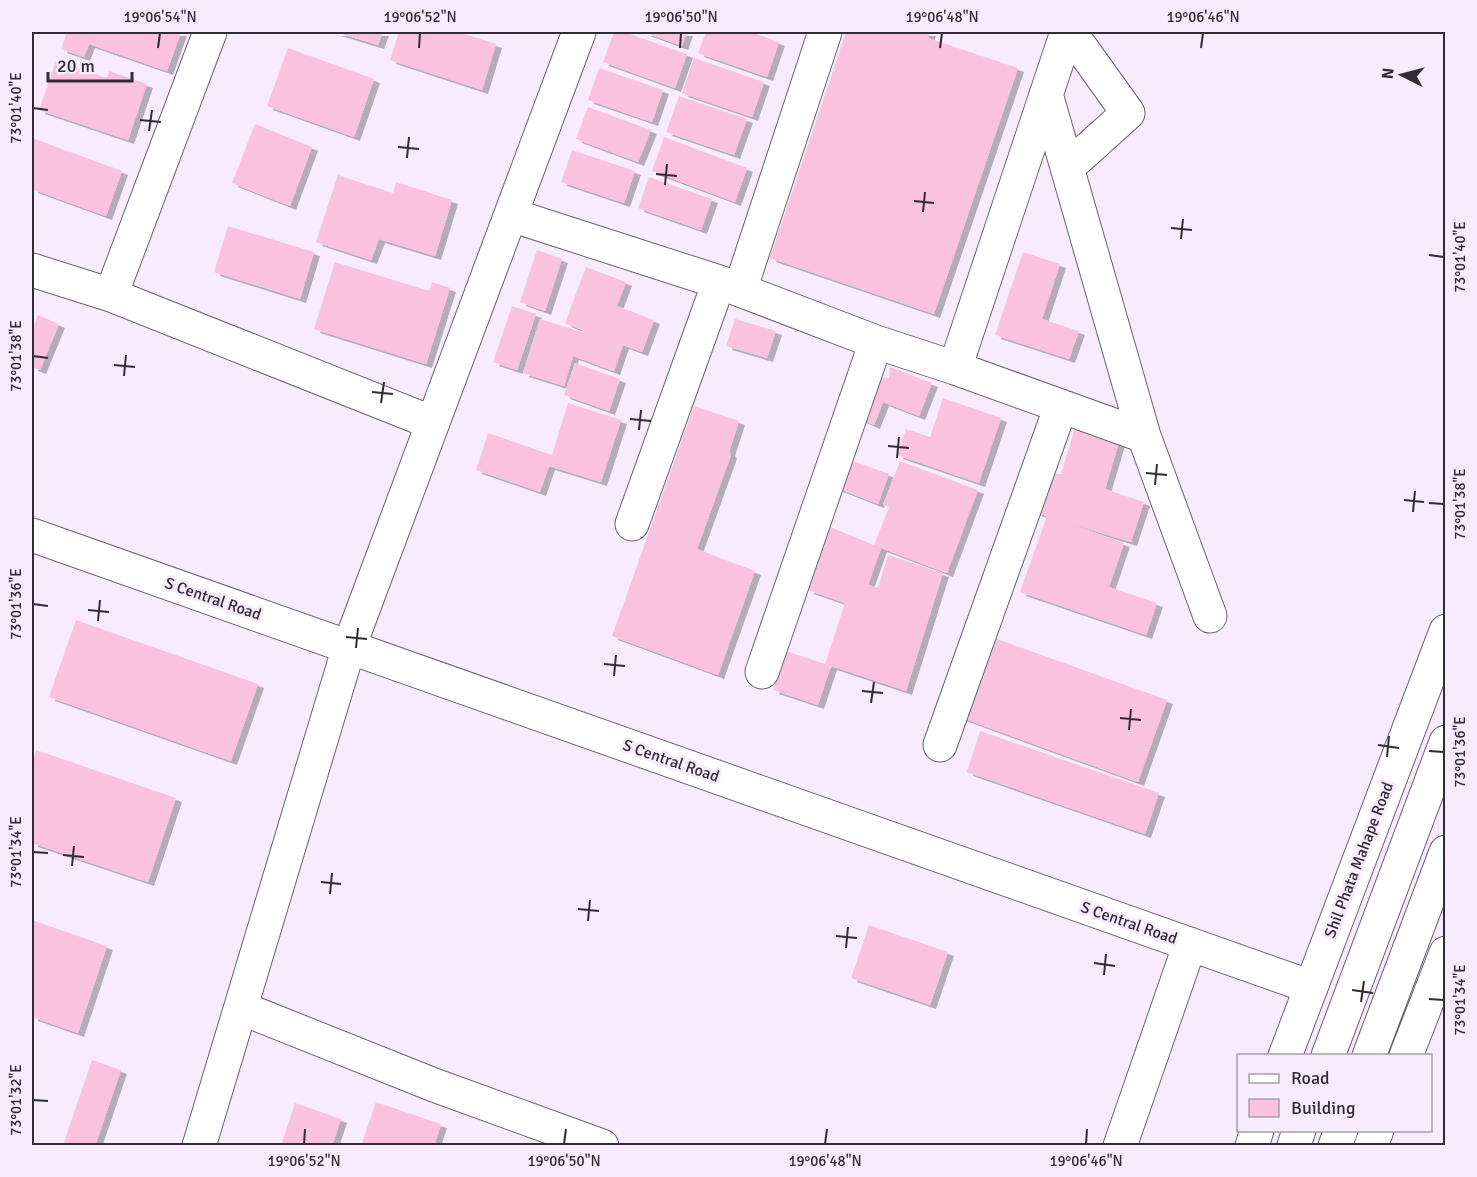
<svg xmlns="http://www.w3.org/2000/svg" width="1477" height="1177" font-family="Signika,sans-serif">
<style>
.building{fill:#fbc2e0;filter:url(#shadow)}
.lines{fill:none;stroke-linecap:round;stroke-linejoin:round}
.minor-casing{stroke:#6c6171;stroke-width:35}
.major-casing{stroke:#6c6171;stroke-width:35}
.minor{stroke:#fff;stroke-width:33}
.major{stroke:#fff;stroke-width:33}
.ticks{fill:none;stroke:#312c33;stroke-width:2}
.labels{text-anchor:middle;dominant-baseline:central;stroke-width:6;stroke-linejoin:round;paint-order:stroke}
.street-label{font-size:16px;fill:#312c33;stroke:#f7ebfd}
.neatline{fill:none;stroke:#312c33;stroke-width:2}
.ticks-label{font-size:15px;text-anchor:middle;fill:#312c33}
</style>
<defs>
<filter id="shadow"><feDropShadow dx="6" dy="4" stdDeviation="0" flood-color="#0004"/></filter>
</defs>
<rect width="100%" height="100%" fill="#f7ebfd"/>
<path class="building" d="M67,32H181L167,71L89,44L84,57L61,49Z
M335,32H383L378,45Z
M399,32H458L496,44L482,90L390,60Z
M614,32H624L687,54L675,88L603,62Z
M644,32H687L682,46Z
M706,32H751L779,42L767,77L698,53Z
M846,32H930L928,38L1018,68L934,314L770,258Z
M288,48L374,79L354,137L267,106Z
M694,58L764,82L752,117L682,93Z
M56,61L107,78L109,71L147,84L128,140L39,110Z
M599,68L663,90L652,122L588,100Z
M679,96L747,119L734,155L666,132Z
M588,107L651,130L638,162L576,139Z
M255,124L312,147L290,206L232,183Z
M664,137L747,168L735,202L652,171Z
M32,138L122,171L106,216L32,189Z
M572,150L635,171L624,203L561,182Z
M338,175L393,193L396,182L452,200L435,256L379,239L371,260L316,242Z
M649,177L712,199L701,230L638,208Z
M228,226L314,252L300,299L214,272Z
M537,250L562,259L545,311L520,302Z
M1023,252L1060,264L1042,319L1079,331L1069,359L995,335Z
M335,262L429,291L432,282L450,288L426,364L314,329Z
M586,267L626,282L617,306L654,320L642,352L623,345L614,371L573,356L564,386L523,373L540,319L582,332V330L565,323Z
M512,306L536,314L517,370L493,362Z
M38,315L59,324L40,370L32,367V331Z
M735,319L776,331L767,358L726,346Z
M575,363L620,379L609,411L564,395Z
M890,367L932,383L919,416L883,402L874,425L858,418L874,377L889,378Z
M943,398L1001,418L979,483L897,455L906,429L930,437Z
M568,403L621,420L601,482L549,466L540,492L476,470L488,433L552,455Z
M694,406L739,421L729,452L731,455L697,549L755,571L718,675L612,636Z
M1075,428L1119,442L1105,489L1144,502L1131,542L1065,522L1124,543L1109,587L1157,603L1146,635L1020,592L1047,516L1032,511L1043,474H1061Z
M842,457L889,474L878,504L832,486Z
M900,461L978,490L947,573L881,548L868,585L878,588L888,555L943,573L906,691L831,666L818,705L773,690L786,651L825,664L845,603L808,590L830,527L874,545L889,507L883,505Z
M76,620L258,684L231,761L49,697Z
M989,636L1167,700L1138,782L960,717Z
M980,731L1159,793L1145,834L967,772Z
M36,750L176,798L148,882L32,843V765Z
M32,920L107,946L78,1033L32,1017Z
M869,925L948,952L930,1005L851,978Z
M92,1060L121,1070L95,1146H73L64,1142Z
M376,1102L441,1124L434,1146H361Z
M295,1103L341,1119L332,1146H281Z"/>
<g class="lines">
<g class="minor-casing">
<path id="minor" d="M1046,94L1144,436L1210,616
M1067,168L1128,113L1070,32
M511,215L719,282
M32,270L111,295L433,423
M740,290L825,32
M111,295L210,32
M955,368L1067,32
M632,524L719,282L876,342L955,368L1144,436
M32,535L1311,987
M762,672L876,342
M940,745L1061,406
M241,1008L434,1085L602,1146
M199,1146L349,647L579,32
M1120,1146L1190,944"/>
</g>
<g class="major-casing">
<path id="major" d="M1285,1056L1446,631
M1328,1056L1446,742
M1369,1056L1446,852
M1406,1056L1446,953
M1252,1146L1257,1130
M1294,1146L1299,1130
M1335,1146L1341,1130
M1371,1146L1377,1130"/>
</g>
<use href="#minor" class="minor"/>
<use href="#major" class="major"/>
</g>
<path class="ticks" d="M158,48L160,33M419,48L420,33M680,48L681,33M940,48L942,33M1201,48L1203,33M33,108L48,110M140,120L161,122M149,131L152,110M398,147L419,149M407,158L409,137M656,174L677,176M665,185L667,164M914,201L934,203M923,212L925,192M1171,228L1192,230M1181,239L1183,219M1429,255L1444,257M33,356L48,358M114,365L135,367M124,376L126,355M372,392L393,394M381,403L384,382M630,419L651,421M639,430L641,410M888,446L909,448M897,458L899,437M1146,473L1167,475M1155,485L1157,464M1404,500L1424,502M1429,503L1444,504M1413,512L1415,491M33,604L48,606M88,610L109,612M98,621L100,600M346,637L367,639M356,648L358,628M604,664L625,666M614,676L616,655M862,691L883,693M871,703L874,682M1120,718L1141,720M1129,730L1131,709M1378,745L1399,748M1429,751L1444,752M1387,757L1389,736M33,852L48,853M63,855L84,857M72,866L74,846M321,882L341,884M330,894L332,873M578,909L599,911M588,921L590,900M836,936L857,938M846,948L848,927M1094,963L1115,966M1104,975L1106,954M1352,990L1373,993M1429,999L1444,1000M1361,1002L1364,981M33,1100L48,1101M304,1144L305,1129M564,1144L566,1129M825,1144L827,1129M1086,1144L1087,1129"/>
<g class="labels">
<g class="street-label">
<text transform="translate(213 599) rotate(19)">S Central Road</text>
<text transform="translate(671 761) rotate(19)">S Central Road</text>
<text transform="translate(1359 860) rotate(-69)">Shil Phata Mahape Road</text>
<text transform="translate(1129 923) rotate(19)">S Central Road</text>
</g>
</g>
<rect width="1477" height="1177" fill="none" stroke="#f7ebfd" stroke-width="66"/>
<rect x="1237" y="1054" width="195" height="78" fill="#f7ebfd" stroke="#a89fac" stroke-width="1.5"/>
<rect x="1249" y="1074" width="30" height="9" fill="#ffffff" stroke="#a89fac" stroke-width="1.5"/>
<text x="1291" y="1084" font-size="18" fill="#312c33">Road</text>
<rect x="1249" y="1099" width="30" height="18" fill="#fbc2e0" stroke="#a89fac" stroke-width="1.5"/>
<text x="1291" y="1114" font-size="18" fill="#312c33">Building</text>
<g transform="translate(1402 75) rotate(276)" stroke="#f7ebfd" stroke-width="4.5" paint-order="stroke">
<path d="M0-4.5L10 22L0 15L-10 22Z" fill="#312c33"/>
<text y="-9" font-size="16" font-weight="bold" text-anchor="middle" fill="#312c33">N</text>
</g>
<path d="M48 72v9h84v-9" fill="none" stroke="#312c33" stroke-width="3"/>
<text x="57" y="72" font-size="18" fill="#312c33" stroke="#f7ebfd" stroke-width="4.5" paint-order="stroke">20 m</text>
<rect x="33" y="33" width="1411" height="1111" class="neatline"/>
<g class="ticks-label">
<text x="160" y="22">19°06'54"N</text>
<text x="420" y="22">19°06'52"N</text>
<text x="681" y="22">19°06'50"N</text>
<text x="942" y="22">19°06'48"N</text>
<text x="1203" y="22">19°06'46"N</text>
<text transform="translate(16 108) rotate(-90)" y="5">73°01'40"E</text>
<text transform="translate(1460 257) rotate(-90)" y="5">73°01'40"E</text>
<text transform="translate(16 356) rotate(-90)" y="5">73°01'38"E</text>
<text transform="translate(1460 504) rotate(-90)" y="5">73°01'38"E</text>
<text transform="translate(16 604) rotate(-90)" y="5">73°01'36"E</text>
<text transform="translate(1460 752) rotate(-90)" y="5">73°01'36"E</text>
<text transform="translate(16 852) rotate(-90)" y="5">73°01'34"E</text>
<text transform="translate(1460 1000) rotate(-90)" y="5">73°01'34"E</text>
<text transform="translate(16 1100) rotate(-90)" y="5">73°01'32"E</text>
<text x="304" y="1166">19°06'52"N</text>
<text x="564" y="1166">19°06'50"N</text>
<text x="825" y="1166">19°06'48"N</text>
<text x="1086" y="1166">19°06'46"N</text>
</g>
</svg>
